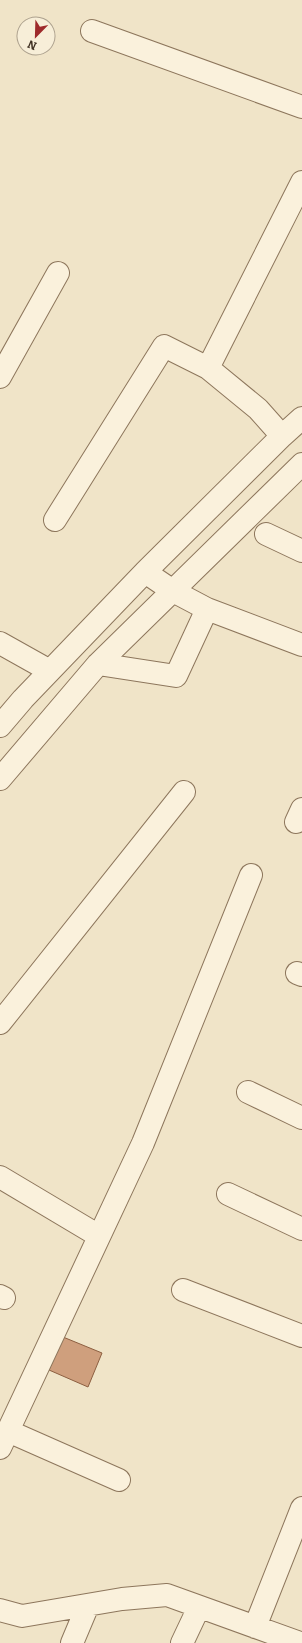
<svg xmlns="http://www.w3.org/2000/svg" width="302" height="1643" font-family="Bitter,serif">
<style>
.building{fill:#cf9f7d;stroke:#8d5f41}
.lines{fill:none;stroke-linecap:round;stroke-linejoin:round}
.street-casing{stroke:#8d765c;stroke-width:24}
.street{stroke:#faf1dc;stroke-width:22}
</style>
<rect width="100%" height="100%" fill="#f0e4c8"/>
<path class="building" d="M63,1337L102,1353L88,1387L49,1370Z"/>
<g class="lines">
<g class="street-casing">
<path id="street" d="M92,31L302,107
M0,377L58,273
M282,436L258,409L208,368L302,182
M55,520L164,346L208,368
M266,534L302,551
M145,572L173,591L207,609
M0,643L50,671
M98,664L176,676L207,609L302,645
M0,726L23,699L145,572L282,436L302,418
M0,779L98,664L302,464
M296,822L302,809
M297,973L302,975
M0,1023L184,792
M248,1092L302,1118
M0,1177L99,1236
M228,1194L302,1229
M183,1290L302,1336
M0,1296L4,1298
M8,1431L119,1480
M0,1448L143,1143L251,875
M0,1610L22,1616L122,1599L167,1595L300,1643
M255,1627L302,1508
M72,1643L88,1605
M182,1643L199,1607"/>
</g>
<use href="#street" class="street"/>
</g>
<g transform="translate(36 36) rotate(203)"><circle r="19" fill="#f7eed8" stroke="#ada18e"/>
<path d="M0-3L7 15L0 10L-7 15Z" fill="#9e2a2b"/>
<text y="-6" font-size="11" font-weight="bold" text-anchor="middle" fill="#3d2e20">N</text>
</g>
</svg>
